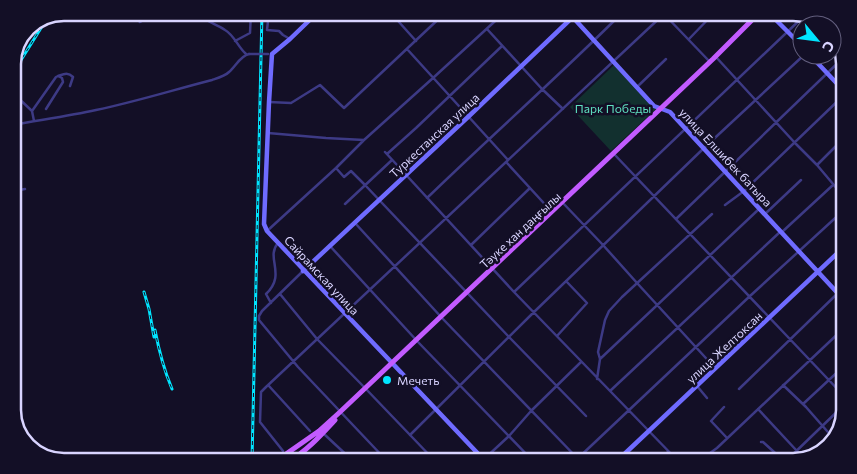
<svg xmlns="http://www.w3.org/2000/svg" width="857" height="474" font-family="Commissioner,sans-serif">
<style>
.green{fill:#12302f}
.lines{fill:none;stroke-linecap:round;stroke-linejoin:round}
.street{stroke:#3d3a85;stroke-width:2.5}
.secondary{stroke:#6f6bff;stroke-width:4.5}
.primary{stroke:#c25bff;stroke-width:5}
.rail-casing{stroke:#00e5ff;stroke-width:3}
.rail{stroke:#130f26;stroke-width:1;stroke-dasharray:4;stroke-linecap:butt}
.street-bridge{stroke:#3d3a85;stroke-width:2.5}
.poi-dot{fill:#00e5ff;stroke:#130f26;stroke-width:2}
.labels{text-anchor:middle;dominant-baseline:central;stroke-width:5;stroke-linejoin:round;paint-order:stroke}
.park-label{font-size:12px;fill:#5fe0c0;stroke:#130f26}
.street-label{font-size:12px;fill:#d9d4ff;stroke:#130f26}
.poi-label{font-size:12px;fill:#d9d4ff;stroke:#130f26;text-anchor:start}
.rim{fill:none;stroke:#d9d4ff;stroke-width:2.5}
</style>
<rect width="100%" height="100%" fill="#130f26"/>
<path class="green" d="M614,65L656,109L611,151L570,107Z"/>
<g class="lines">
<path class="street" d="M99,12L106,17
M130,12L140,22L160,12
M197,12C205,22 215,23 225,30C234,35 238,47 246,54
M269,12L267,30L279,31L283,35L290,39
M390,12L416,41
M662,12L710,62
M299,21L300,12
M487,29L542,89L563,109
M689,39L715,12
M235,41L250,33L251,12
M407,49L508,160
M716,57L795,143L817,165L844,197
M58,76C64,74 68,72 73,77L70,86
M637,87L666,59
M13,93L32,111L34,121
M269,102L291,103L320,85L344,108L446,12
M32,111L56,77L58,76L62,78L63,82L46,109
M13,125C40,120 69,116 96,110C135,102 173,90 212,80C218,78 225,76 229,72C236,66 240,56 249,54
M268,133L326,138L364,140
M385,152L514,292L678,461
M387,154L416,128L502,46
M614,154L844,396
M507,163L552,212
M817,165L844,138
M336,168L344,177L351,171L365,185L509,337L586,416
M13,191L25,189
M427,198C492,135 559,76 623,12
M562,202L603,245L637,283L715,368
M345,204L392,160
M725,205L744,191L844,95
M765,214L801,180
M676,219L843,58
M355,223L442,318L580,461
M267,231L336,168L364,140L433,78L505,12
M782,232L833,185
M471,245L530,188
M330,246L418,342L533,461
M302,272L262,311L259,316V320L298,367L387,461
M514,292L804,16
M280,294L317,339L365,388L435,461
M271,303L266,294C287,274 265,258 278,243
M557,336L587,303L566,281
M600,359L598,352L605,320L609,311L622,297L712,214
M597,379L600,359L759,209
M783,385L806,407L834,439
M269,386L310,431
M697,386L707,398
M739,389L838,293
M610,391L780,232
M803,404L844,366
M724,407L711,421L727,438
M758,409L797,451L803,459
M324,434L353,461
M410,435L534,312L704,148L804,55
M761,442H763L784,461
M283,451L260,422L261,392L266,387L666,12
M330,461L334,458
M482,461L509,436L531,411L581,362
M575,461L750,296L844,210
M659,461L668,452
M699,461L717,448L844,328
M786,461L844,405"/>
<path class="secondary" d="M318,12L290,39L272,54L269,102L264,224L267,231L485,461
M568,12L654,106L670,112L844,300
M764,12L774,18L802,46
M810,55L844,91
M303,271L468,117L578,12
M617,461L844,247"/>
<path class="primary" d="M276,461L319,431L340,412L713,59L760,12
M289,461C306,452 322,434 335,420"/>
<g class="rail-casing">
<path id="rail" d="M13,80L21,60L46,20
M144,292L149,309L154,337
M155,330C159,351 164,370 172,389
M252,461L262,12"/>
</g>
<use href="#rail" class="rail"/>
<path class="street-bridge" d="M249,54H268"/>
</g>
<circle class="poi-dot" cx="387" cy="380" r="5"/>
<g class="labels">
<g class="park-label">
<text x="613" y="108">Парк Победы</text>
</g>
<g class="street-label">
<text transform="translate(434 135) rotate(-43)">Туркестанская улица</text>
<text transform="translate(726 157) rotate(47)">улица Елшибек батыра</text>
<text transform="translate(520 230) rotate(-43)">Тәуке хан даңғылы</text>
<text transform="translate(322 275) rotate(47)">Сайрамская улица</text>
<text transform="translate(724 347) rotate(-43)">улица Желтоксан</text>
</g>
<g class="poi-label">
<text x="397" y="380">Мечеть</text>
</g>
</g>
<path d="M0 0H857V474H0ZM64 21H793A43 43 0 0 1 836 64V410A43 43 0 0 1 793 453H64A43 43 0 0 1 21 410V64A43 43 0 0 1 64 21Z" fill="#130f26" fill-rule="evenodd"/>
<path class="rim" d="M64 21H793A43 43 0 0 1 836 64V410A43 43 0 0 1 793 453H64A43 43 0 0 1 21 410V64A43 43 0 0 1 64 21Z"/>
<g transform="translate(817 40) rotate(119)"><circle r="24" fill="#130f26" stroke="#625e7d"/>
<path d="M0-4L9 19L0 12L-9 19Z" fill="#00e5ff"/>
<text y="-8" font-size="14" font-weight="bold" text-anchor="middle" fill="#d9d4ff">С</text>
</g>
</svg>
